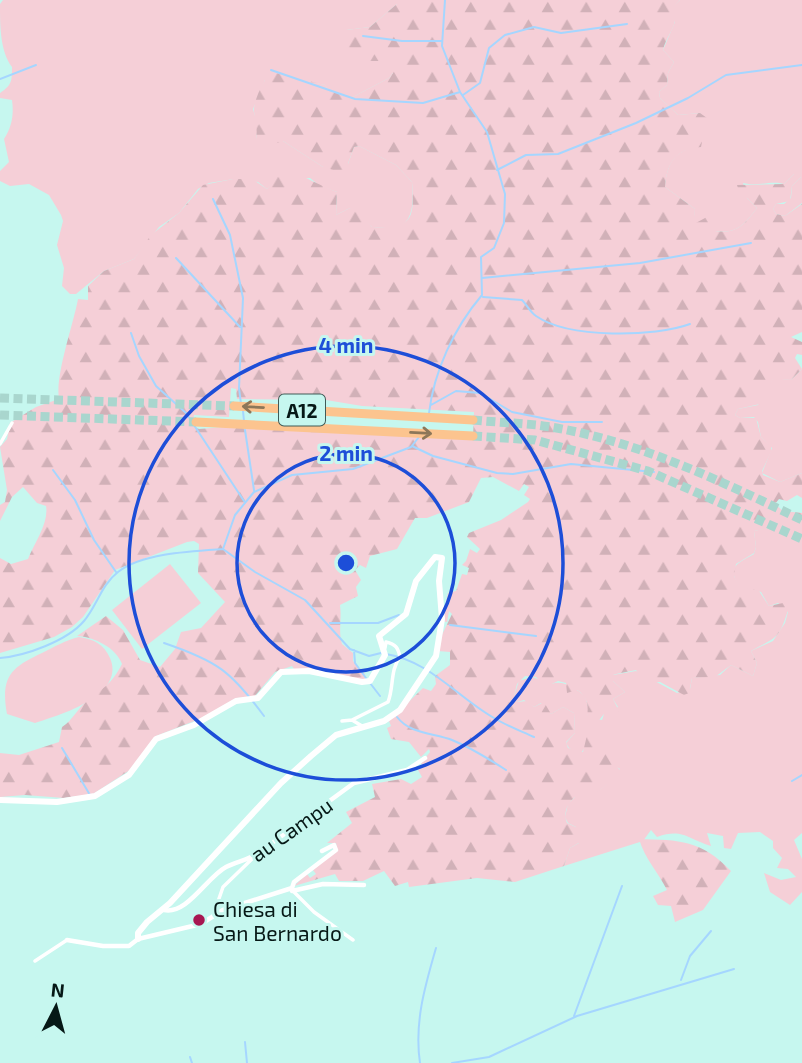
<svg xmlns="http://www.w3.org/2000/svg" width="802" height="1063" font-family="'Exo 2',sans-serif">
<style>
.green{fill:#f5cfd7}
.forest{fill:url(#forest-firs);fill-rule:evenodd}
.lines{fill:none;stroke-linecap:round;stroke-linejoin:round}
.stream{stroke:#a5d6ff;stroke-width:2}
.motorway-tunnel{stroke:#a9d6ce;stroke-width:9;stroke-dasharray:9 4.5;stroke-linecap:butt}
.pedestrian{stroke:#fff;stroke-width:3.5}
.minor{stroke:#fff;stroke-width:4.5}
.tertiary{stroke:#fff;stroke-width:6}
.motorway{stroke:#fcc48f;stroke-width:9}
.oneway{stroke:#8d7759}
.ring{fill:none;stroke:#1d4ed8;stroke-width:3.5}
.poi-dot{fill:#a71651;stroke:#c6f7ef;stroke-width:2.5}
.labels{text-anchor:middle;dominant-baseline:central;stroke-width:6;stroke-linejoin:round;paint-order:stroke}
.shield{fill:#c6f7ef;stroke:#405b57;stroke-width:2}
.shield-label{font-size:19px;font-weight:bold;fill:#061816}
.street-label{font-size:21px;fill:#061816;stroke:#c6f7ef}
.poi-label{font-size:21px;fill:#061816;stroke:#c6f7ef;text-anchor:start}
.centre{fill:#1d4ed8;stroke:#c6f7ef;stroke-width:3.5}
.ring-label{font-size:21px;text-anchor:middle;font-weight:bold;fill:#1d4ed8;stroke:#c6f7ef;stroke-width:6;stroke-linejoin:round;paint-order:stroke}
</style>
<defs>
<pattern id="forest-firs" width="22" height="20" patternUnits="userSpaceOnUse" patternTransform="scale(1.75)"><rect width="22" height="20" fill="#f5cfd7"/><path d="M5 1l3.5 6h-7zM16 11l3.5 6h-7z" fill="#d1b1b8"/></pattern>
</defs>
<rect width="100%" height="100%" fill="#c6f7ef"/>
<path class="green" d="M3,0H397V4L370,27L346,30L347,47L356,61H393V73L389,78L351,98L328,90L325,85L302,80H265L253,109L258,127L256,139L283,141L323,167L348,164L354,147L359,146L396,165L412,182C413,199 415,219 398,228L372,227L350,208L336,215L337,192L320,186L310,178L276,180L267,189L258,182L234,179L209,183L198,189L179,213L159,227L134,259L104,271L76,294H70L62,286L64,268L57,245L63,221L61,215L49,195L29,184L10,186L0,181V171L9,162L4,139C12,127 14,114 12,100L0,98V93C12,85 12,81 12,67C0,51 0,26 0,4Z
M802,0V203L785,216L776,214L773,209L776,204H784L791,198L792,186L801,177L794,174L784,184C771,180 759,187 743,183L747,198L757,208C744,225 737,234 715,231V225H693L695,209L665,187C669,142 692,157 702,135C705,129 702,119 700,113L678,115L660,98L659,92L667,85L668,73L674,62L663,50L675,22L671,8L680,0Z
M802,369V473L780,482L762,473L772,448L761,437L758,422L754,417L740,418L735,415L738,409L758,405L773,378L791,380Z
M802,520V833L794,840L802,859V892L790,905L770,892L764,873L781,880L796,877L788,869L777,868L782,858L773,848V841L760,832L738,833L731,849L724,848L723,836L707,833L711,846C687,839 683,828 657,837L651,830L643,841L564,866L570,848L579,843L576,827L568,823L565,817L568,804L575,797C596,798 607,785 620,769L614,766L609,755L611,749H584L580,754L569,748L566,743L575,733L574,713L563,707L551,714L541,703L534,707L524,700L517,702L514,696L519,681L532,677L552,684C562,679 577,689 585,696L589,710L587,717L602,720L604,714L618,707L613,699L625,692L613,681V675L636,671L677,693L690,689L692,678L720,675L731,665L753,676L757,663L751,651L773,641L785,623L788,612L778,603L769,606L761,592L739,587C726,565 739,563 754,554L756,547L754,531Z
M170,564L201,603L142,649L112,610Z
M79,637C93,639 104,644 110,658C126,695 61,715 35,723L7,714C0,676 12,667 42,653C54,647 66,640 79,637Z"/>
<path class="forest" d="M397,0H680L672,8C682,22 666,35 663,50L674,62L668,73L667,85L659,92L660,98L678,115L700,113L718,126L715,132H704L701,147C676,149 667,162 665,187L695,209L694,224L716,212L721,216L715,231C737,234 744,225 757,208L747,198L740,195L737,185L784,184L794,174H800L801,177L792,186L790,201L776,204L773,209L776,214L785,216L802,204V332L791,337L802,342V355L797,354L795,358L802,369L791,380L773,379L760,404L738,409L735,415L740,418H756L761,437L771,446V452L762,471L763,475L780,482L802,473V498L797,495L787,501L779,499L775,504L783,511L802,513V520L798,523L754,531L756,547L754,553L736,564L734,576L739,586L759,591L769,606L783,603L788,610C779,640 776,637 751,651L757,663L753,676L731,665L715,677L692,678L689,693L684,695L660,682L645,683L636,670L616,674L613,675V681L625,692L613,699L619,711L611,717L604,714L596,724L586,721C589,709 589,697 577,690L567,693L566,683L558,681L546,687L536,677L525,676L517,684L514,696L517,702L527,701L534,707L544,702L551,714L563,707L574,713L575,733L566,742L568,748L583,752L588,731L594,730L611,740C614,757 606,757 622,772L617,783H609L590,798L575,797C567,804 563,813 567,823L582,830L585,835L582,841L570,848L564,866L515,882L477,878L409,887L408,882L395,886L384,871L363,881H339L335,874L294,886L307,874L310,878L316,874L313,870L337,849L336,843H327L352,823L346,812L375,797L372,784L401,779L411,784L422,777L418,770L423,767L421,763L430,752L429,749L421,757L409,742L391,739L387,728L391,726L389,721L423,688L431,691L436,684L435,676L450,665V652L438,651L439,641L452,614L449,611L447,622L442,621L448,593L456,591L462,574L467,575L469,568L462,565L466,561L470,549L477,553L480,549L467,537L469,533L501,520L528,502L530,499L524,495L529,487L524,484L519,491L493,477L481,478L469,502L427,518H415L397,549L370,556L366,568L360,565L355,570L361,580L356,587L358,596L340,605C342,619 338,630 342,644L353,653V661L365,674V680L294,669L292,666L275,672L254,697L236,698L202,718L156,736L130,770L93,794L64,798L25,795L0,797V753L19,755L59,742L62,727C73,720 77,709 86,702C102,689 112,684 122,664C116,648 95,637 77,636L106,616L123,630L140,660L160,667L175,649L181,632L201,628L225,602L198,573L199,544L194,541L187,542L115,570L83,617L72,627L54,637L0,653V558L11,564L28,559C35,542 49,523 46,506L37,503L23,487L12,497L0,521V505L5,502L7,490L0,447L7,439L10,423L36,407L59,399C55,375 73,326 78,299L88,300V286L104,271L134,259L151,235L179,213L203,185L233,179H252L267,189L284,169C303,175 318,185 337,192L336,215L350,208L355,209L372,227C411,229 415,221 412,182L396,165L359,146L354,147L346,169L340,172L323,167L283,141C273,145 264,147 256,139C258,128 255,122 254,111C253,102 265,76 272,72L325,85L328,90L351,98L389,78L393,73V61H349L344,58L347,47L340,39L346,30L370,27L397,4ZM231,388L236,389L237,399L326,400L362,406L474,412L473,438L225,427L199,429L193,426L194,415L229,417Z
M639,839C680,840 701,840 731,871L703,910L675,922L671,906L658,905L653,896L667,890C658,872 645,859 639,839Z"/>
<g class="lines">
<path class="stream" d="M363,36L402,41H442
M271,70L355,99L423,103L460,92
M0,79L36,65
M463,95L480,83L489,48L505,35L534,27L561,33L627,24
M497,170L526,155L558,154L636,123L688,98L726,75L802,65
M213,199L230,235L243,298L239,388L241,404
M176,258L240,327
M482,278L640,263L751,243
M483,297L522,300C527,305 530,312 536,316C569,339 655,337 690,324
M131,333L139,356L156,386L186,413L244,501
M431,405L456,391L480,393L512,412L562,422H602
M243,411L244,421
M429,413C434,371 454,328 482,295L481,257L494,248L504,223L505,194L487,132L460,92L442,46L445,0
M245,430L254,490
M412,446L433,456L497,473L513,474L571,464L654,472
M53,470L75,500L94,540L116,572
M223,549L235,515L254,492L292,475L353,469L411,447L419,437
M330,623H378L399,615
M450,625L536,636
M164,643C217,661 231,671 264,716
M354,650L355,663L366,678
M386,654C430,661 457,697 494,718C507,726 521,731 534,737
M0,658C25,656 67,641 84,621C97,606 101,585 118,572C142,553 193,551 223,549L255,572L305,600L350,649L369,656L381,653
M370,683L380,696
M397,717C410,734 433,733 452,740C472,748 489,759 506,770
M62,748L90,795
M792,781L802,775
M681,980L690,956L711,931
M574,1016L622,886
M245,1042L247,1063
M190,1057L192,1063
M420,1063C414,1023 425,986 436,948
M452,1063L489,1057L577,1016L734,969"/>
<path class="motorway-tunnel" d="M0,398L234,406
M0,415L196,422
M473,420C494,422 516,423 537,425C630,437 719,480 802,520
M473,436L535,440L648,471L802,539"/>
<path class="pedestrian" d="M0,444L12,423
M352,720L388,702C394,687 390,670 400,657C398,648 396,644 386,642L385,648
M342,721L352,720L362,726
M292,890L314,912L353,940
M213,916L223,887L255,856
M35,961L67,940"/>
<path class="minor" d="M292,891L323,884L364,885
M164,910C187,915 207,877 226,867C236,862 247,860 257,854L354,783L407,770L425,758
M67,940L103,946H129L138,939L201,924L223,910L292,888L294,882L336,850L334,845L322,851"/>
<path class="tertiary" d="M0,800L57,802L95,796L129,775L156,739L194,725L236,701L258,698L281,672L309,671L362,682L370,681L385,655L379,636L406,614L416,581L435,557L442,558L439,581L442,619L436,656L400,710L384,721L336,735L311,756L281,783L170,903L147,922L138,933V939"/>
<path class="motorway" d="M234,406L473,420
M196,422L473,436"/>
</g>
<defs><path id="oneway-shaft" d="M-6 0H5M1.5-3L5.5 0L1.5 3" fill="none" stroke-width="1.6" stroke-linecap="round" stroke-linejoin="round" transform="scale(1.75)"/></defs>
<g class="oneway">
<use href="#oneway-shaft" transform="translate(253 407) rotate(-177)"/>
<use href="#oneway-shaft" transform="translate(421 433) rotate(3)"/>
</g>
<g class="ring">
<circle cx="346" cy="563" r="109"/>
<circle cx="346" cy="563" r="217"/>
</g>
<circle class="poi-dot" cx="199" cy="920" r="7"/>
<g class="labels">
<rect class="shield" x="279" y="394.5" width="46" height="31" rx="5"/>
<g class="shield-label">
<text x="302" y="410">A12</text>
</g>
<g class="street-label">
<text transform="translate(291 829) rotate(-35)">au Campu</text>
</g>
<g class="poi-label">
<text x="213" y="908">Chiesa di<tspan x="213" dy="24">San Bernardo</tspan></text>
</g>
</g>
<circle cx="346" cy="563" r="10" class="centre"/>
<g class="ring-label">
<text x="346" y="353">4 min</text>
<text x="346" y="461">2 min</text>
</g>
<g transform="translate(56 1007) rotate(6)" stroke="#c6f7ef" stroke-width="5" paint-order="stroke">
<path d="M0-5L12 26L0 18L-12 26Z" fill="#061816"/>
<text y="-10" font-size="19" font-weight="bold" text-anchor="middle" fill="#061816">N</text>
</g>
</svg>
